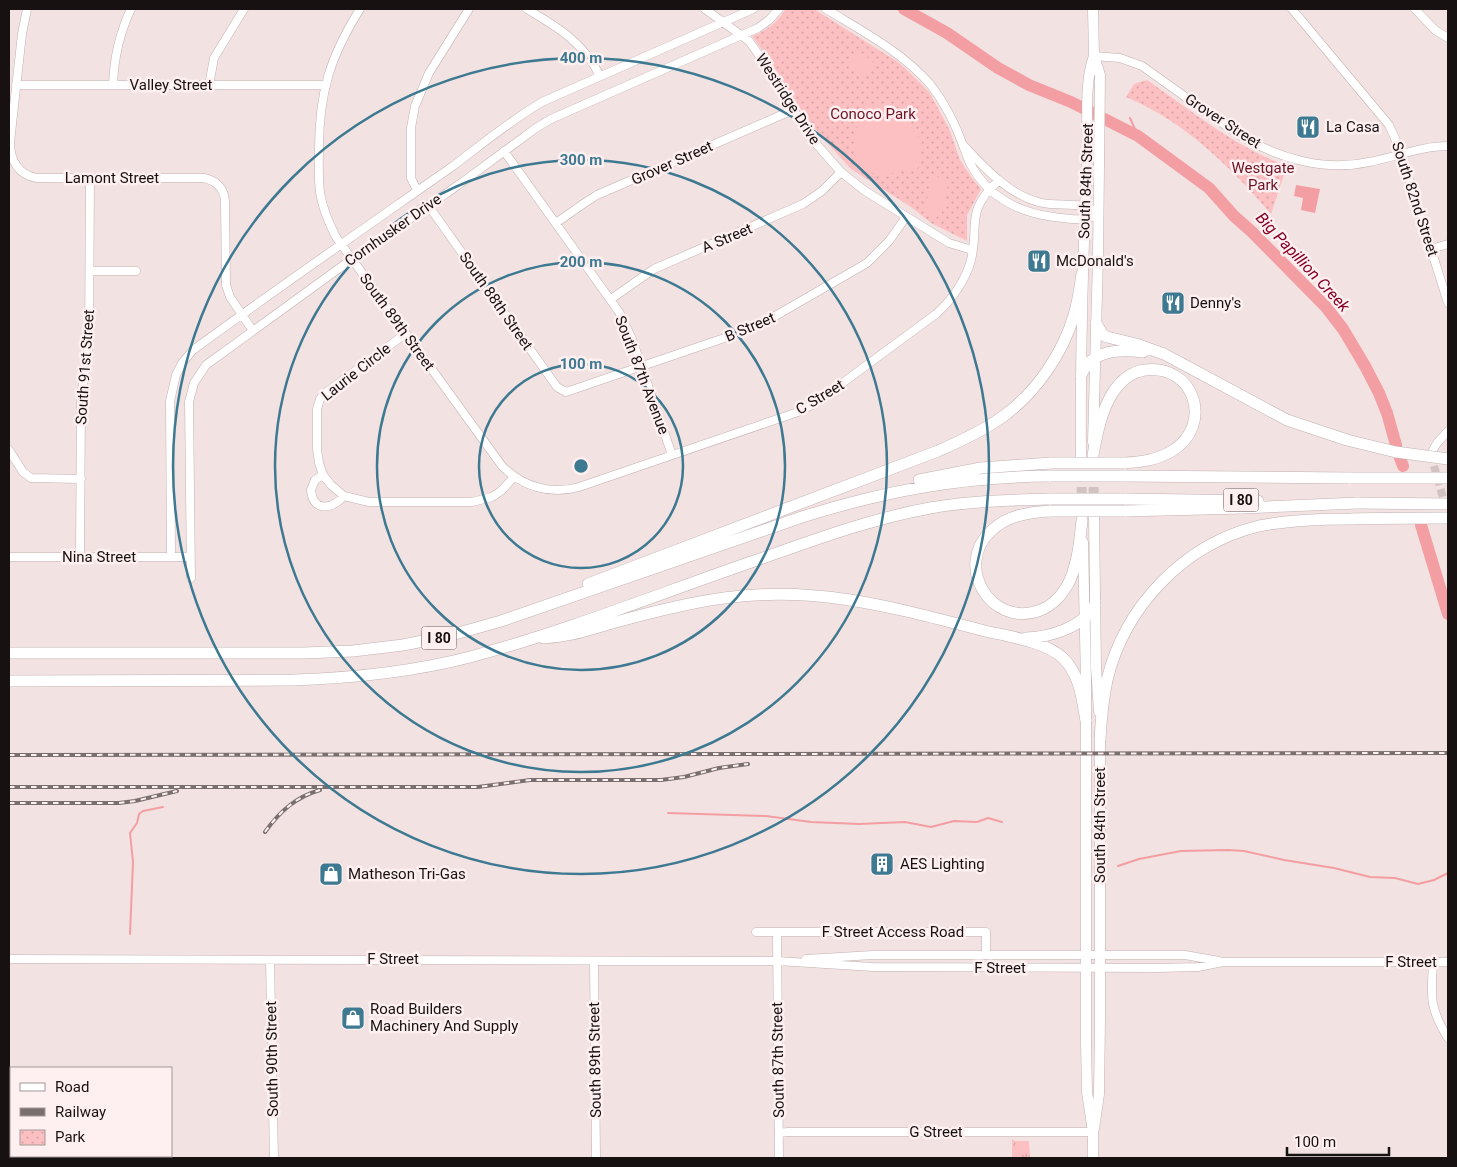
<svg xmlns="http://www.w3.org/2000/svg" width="1457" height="1167" font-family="Roboto,sans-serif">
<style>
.grass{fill:url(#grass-tufts)}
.park{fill:url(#park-dots)}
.garden{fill:#fdc0c2}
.water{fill:#f39ea2}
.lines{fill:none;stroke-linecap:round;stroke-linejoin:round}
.stream{stroke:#f39ea2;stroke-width:2}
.river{stroke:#f39ea2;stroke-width:12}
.minor-tunnel{stroke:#d2c3c3;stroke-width:8;stroke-dasharray:8 4;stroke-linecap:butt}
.major-tunnel{stroke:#d2c3c3;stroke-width:10;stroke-dasharray:10 5;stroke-linecap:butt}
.minor-casing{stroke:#c2b1b2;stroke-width:9}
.major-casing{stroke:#c2b1b2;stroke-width:11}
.highway-casing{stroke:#c2b1b2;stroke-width:12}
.minor{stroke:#fff;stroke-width:8}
.major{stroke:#fff;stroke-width:10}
.highway{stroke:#fff;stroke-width:11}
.rail-casing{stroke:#7a6f6f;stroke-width:4}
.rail{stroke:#fef0f0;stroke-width:2;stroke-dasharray:5.5;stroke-linecap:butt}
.highway-bridge-casing{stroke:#c2b1b2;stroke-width:12;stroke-linecap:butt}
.highway-bridge{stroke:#fff;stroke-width:11}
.ring{fill:none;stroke:#3d7991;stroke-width:2.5}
.labels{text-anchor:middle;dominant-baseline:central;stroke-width:5;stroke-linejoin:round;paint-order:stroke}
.shield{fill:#fef0f0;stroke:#5c5455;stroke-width:1}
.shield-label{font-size:14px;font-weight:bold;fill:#171112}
.street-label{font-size:15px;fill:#171112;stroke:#fef0f0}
.park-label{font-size:15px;fill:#6e1123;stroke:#fef0f0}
.poi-label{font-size:15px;fill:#171112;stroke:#fef0f0;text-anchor:start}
.water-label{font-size:16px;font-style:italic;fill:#850026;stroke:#fef0f0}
.centre{fill:#3d7991;stroke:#fef0f0;stroke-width:2.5}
.ring-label{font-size:15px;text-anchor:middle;font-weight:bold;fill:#3d7991;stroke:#fef0f0;stroke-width:5;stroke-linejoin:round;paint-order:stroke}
</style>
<defs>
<pattern id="grass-tufts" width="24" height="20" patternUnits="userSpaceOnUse" patternTransform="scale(1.25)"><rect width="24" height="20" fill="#fdc0c2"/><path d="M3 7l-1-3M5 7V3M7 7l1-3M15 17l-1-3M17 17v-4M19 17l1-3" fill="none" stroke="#d8a4a6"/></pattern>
<pattern id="park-dots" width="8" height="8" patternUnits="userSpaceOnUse" patternTransform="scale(1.25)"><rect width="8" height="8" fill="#fdc0c2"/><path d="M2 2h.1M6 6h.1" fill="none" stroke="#d8a4a6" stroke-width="1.8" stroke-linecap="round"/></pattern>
</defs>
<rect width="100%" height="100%" fill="#f3e2e2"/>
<path class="grass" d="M1012,1139L1015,1141H1029L1030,1158H1012Z"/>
<path class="park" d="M786,9H814L898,62L908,71L929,92L937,106L950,131L960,160L972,178L981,189L967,215V241L931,223L911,207L851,169L818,133L788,91L771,62L752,36C768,30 776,23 786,9Z
M1147,80C1192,111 1235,147 1287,166L1271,214C1231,167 1184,121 1126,97L1134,84Z"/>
<path class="garden" d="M857,49L875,64L865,76L847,61Z
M863,106L889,107L922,141L918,168L888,174L858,172L854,167V139Z
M932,176L949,180L941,217L924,214Z"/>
<path class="water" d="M1296,185L1320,189L1315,213L1301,210L1303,198L1294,196Z"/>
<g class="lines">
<path class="stream" d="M1130,118L1138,136
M668,813L766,816L811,822L859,824L905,822L931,827L954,821L977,822L988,818L1002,822
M1118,866L1139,859L1181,851L1228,850L1244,851L1284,860L1334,868L1370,877L1395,878L1418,884L1434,880L1448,873
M130,934L133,862L130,833L137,823L139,814L143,811L163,807"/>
<path class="river" d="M904,9L947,33L998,68L1029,85L1071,102L1138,136L1209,188L1234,216L1252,232L1326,307L1343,329L1365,366L1379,393L1387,413L1396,445
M1400,458L1403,466
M1421,525L1448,614"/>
<path class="minor-tunnel" d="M1434,466L1448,515"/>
<path class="major-tunnel" d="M1081,457L1082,506
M1093,457L1094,506"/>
<g class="minor-casing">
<path id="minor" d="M27,9L22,34L10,142C10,160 18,175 37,178H204C217,181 224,188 225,201L226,285L230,297L253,331
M360,9C330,57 319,93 319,149C318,188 318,202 336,237L502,466C523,487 551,495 579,487L798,412L814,404L936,314C951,301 966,280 971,260C980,222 964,213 999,180
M527,9C559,28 583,42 600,76
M705,9L749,41L768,68L811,138L841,172L865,191L949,243L972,250
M826,9C862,31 902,52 930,84C945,103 956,125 964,148C966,153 968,160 971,165C988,197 1020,213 1054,217C1069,219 1086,222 1098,214C1083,199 1058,208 1038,202C1007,193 986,169 964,146
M1292,9L1389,125L1398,145L1448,303
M1415,9L1435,30L1448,38
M1094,56L1120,58L1142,66L1239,135C1278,158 1324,172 1369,162C1396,157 1421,146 1448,146
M16,85H325
M113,85C114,57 119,34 131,9
M209,85L214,58L244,9
M504,151L619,312L632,339L672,455
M417,190L411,178V128L415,106L429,73L469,9
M428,205L557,387L566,392L742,332L770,319L867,263L889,241L906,217
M556,223L583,204L597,195L793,110
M1431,249L1448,244
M90,271H136
M611,299L654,269L803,204L822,191L841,172
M405,334L324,394L320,399L317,409V449L319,463L323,475L331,485L344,496L369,502H472L492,497L501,491L514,477
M9,450L23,472L31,478L81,479
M1433,450L1437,443L1448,431
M323,475L315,480L311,490C313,513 332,509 344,496
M9,557H190
M80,557L81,397L89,344L90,178
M171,557L170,401L176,375L182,363L193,350C279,287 366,227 453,166C482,144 510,121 542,102L753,9
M191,578L189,402L194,383L206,365L352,259L464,181L536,128L551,119L758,28L769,20L779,9
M756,932H986V955
M777,932L779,1158
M9,959L777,961L873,967L1158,968L1198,967L1223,962H1448
M806,959L873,955H1185L1219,961
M270,960L274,1158
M594,961L596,1158
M1433,962C1431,996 1429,1008 1448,1038
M779,1133L788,1132H1093"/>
</g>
<g class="major-casing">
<path id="major" d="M1093,9L1094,56L1100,75L1098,257L1093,442
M1081,457C1080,357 1083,257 1087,158C1089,125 1083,86 1094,56
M1094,517L1096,667L1099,712
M1083,542L1086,681V1042L1087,1092L1093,1132V1158
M1094,1129L1099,1094L1100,1020V734"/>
</g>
<g class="highway-casing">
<path id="highway" d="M1096,323L1103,335L1107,337L1136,344L1164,354L1287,420L1347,440
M1081,376C1090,350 1120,349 1143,352
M1093,455C1097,434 1101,412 1112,394C1120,381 1131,372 1145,370C1195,364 1214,425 1172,451C1157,460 1141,462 1124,463
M1124,476L1351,478
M919,480L981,468L1051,463
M1125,499L1258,501
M1051,511C1030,512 1008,515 991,531C954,565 990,627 1038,611C1053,606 1064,593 1070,580C1078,561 1080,540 1082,520
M1125,511L1243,508L1358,503
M588,584L938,451C961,441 985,430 1005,415C1037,391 1063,353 1074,315C1078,302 1080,287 1082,274
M543,638C570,637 590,629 616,622C652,612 687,603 724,598C817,585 896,608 985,631C1007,636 1047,642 1063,658C1080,675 1082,698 1086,721
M1026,638C1050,637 1082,628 1095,605
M9,653H304L353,651L403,645L448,636L501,621L802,517C888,490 961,477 1051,476
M9,681L294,680C353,678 412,672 470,657C567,631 661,593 757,560C814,540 870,519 930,508C970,501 1011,500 1051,499
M1100,740C1101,720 1103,700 1107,680C1125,606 1184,544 1259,526C1289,520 1319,519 1350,519C1383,518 1415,518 1448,518"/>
</g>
<use href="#minor" class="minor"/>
<use href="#major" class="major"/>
<use href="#highway" class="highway"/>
<g class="rail-casing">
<path id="rail" d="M9,755L1448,753
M9,787H478L530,780H661L684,777L719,768L748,764
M9,803H119L135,801L177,791
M265,832C280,811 296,797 320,790"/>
</g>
<use href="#rail" class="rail"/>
<g class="highway-bridge-casing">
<path id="highway-bridge" d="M1347,440L1396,452L1448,459
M1051,463H1124
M1051,476H1124
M1351,478H1448
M1051,499H1125
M1358,503L1448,504
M1051,511H1125"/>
</g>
<use href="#highway-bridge" class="highway-bridge"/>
</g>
<g class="ring">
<circle cx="581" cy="466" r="102"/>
<circle cx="581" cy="466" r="204"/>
<circle cx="581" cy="466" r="306"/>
<circle cx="581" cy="466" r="408"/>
</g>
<defs>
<g id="restaurant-square" transform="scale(1.25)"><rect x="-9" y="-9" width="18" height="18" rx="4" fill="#3d7991" stroke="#fef0f0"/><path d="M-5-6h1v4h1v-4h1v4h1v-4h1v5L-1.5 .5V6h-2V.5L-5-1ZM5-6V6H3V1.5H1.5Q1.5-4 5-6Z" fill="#fff"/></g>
<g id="building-square" transform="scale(1.25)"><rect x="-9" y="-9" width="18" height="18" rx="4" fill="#3d7991" stroke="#fef0f0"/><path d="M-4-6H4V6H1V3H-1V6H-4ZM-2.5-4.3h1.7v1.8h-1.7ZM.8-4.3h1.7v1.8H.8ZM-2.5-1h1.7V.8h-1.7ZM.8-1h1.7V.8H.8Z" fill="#fff"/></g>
<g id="shop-square" transform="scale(1.25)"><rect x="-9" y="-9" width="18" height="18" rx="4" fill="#3d7991" stroke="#fef0f0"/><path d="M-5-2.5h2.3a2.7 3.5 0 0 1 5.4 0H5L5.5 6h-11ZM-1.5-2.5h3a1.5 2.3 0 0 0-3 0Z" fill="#fff"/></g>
</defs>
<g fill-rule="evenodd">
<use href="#restaurant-square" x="1308" y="127"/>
<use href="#restaurant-square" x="1039" y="261"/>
<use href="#restaurant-square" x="1173" y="303"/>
<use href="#building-square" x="882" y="864"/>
<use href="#shop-square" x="331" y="874"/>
<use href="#shop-square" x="353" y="1018"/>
</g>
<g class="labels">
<g class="shield">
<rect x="1223.5" y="488.5" width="35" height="23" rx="4"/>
<rect x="421.5" y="626.5" width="35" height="23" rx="4"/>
</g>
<g class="shield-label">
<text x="1241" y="500">I 80</text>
<text x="439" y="638">I 80</text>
</g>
<g class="street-label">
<text x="171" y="85">Valley Street</text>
<text transform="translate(788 99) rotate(57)">Westridge Drive</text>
<text transform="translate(1223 121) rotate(33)">Grover Street</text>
<text transform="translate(672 163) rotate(-24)">Grover Street</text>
<text x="112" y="178">Lamont Street</text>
<text transform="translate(1086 181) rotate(-88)">South 84th Street</text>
<text transform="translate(1415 199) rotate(72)">South 82nd Street</text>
<text transform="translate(393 230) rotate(-35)">Cornhusker Drive</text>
<text transform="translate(727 238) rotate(-23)">A Street</text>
<text transform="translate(496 301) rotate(55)">South 88th Street</text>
<text transform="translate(397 322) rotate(54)">South 89th Street</text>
<text transform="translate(750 327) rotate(-23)">B Street</text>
<text transform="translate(85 367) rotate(-86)">South 91st Street</text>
<text transform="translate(356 372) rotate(-38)">Laurie Circle</text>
<text transform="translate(642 375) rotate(69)">South 87th Avenue</text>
<text transform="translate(820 397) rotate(-31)">C Street</text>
<text x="99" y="557">Nina Street</text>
<text transform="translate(1100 825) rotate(-90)">South 84th Street</text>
<text x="893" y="932">F Street Access Road</text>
<text x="393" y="959">F Street</text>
<text x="1411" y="962">F Street</text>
<text x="1000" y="968">F Street</text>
<text transform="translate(272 1059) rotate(-91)">South 90th Street</text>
<text transform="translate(595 1060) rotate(-91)">South 89th Street</text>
<text transform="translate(778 1060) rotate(-91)">South 87th Street</text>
<text x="936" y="1132">G Street</text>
</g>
<g class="park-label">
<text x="873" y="114">Conoco Park</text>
<text x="1263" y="168">Westgate<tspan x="1263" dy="17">Park</tspan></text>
</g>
<g class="poi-label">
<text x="1326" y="127">La Casa</text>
<text x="1056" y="261">McDonald's</text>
<text x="1190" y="303">Denny's</text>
<text x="900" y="864">AES Lighting</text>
<text x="348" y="874">Matheson Tri-Gas</text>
<text x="370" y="1009">Road Builders<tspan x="370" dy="17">Machinery And Supply</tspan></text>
</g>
<g class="water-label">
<text transform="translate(1303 262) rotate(47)">Big Papillion Creek</text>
</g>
</g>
<circle cx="581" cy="466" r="8" class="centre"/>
<g class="ring-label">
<text x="581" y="63">400 m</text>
<text x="581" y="165">300 m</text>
<text x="581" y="267">200 m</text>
<text x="581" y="369">100 m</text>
</g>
<rect width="1457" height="1167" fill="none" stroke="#171112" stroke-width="20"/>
<rect x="10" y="1067" width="162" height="90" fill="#fef0f0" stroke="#a29797"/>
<rect x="20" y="1083" width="25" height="8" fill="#ffffff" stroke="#a29797"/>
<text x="55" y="1092" font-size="15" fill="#171112">Road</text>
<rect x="20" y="1108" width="25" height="8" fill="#7a6f6f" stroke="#a29797"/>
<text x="55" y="1117" font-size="15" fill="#171112">Railway</text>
<rect x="20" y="1130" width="25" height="15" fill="url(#park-dots)" stroke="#a29797"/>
<text x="55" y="1142" font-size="15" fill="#171112">Park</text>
<path d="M1287 1147v8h102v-8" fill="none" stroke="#171112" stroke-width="2.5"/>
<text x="1294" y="1147" font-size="15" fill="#171112" stroke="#fef0f0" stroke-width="4" paint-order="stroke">100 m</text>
</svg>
